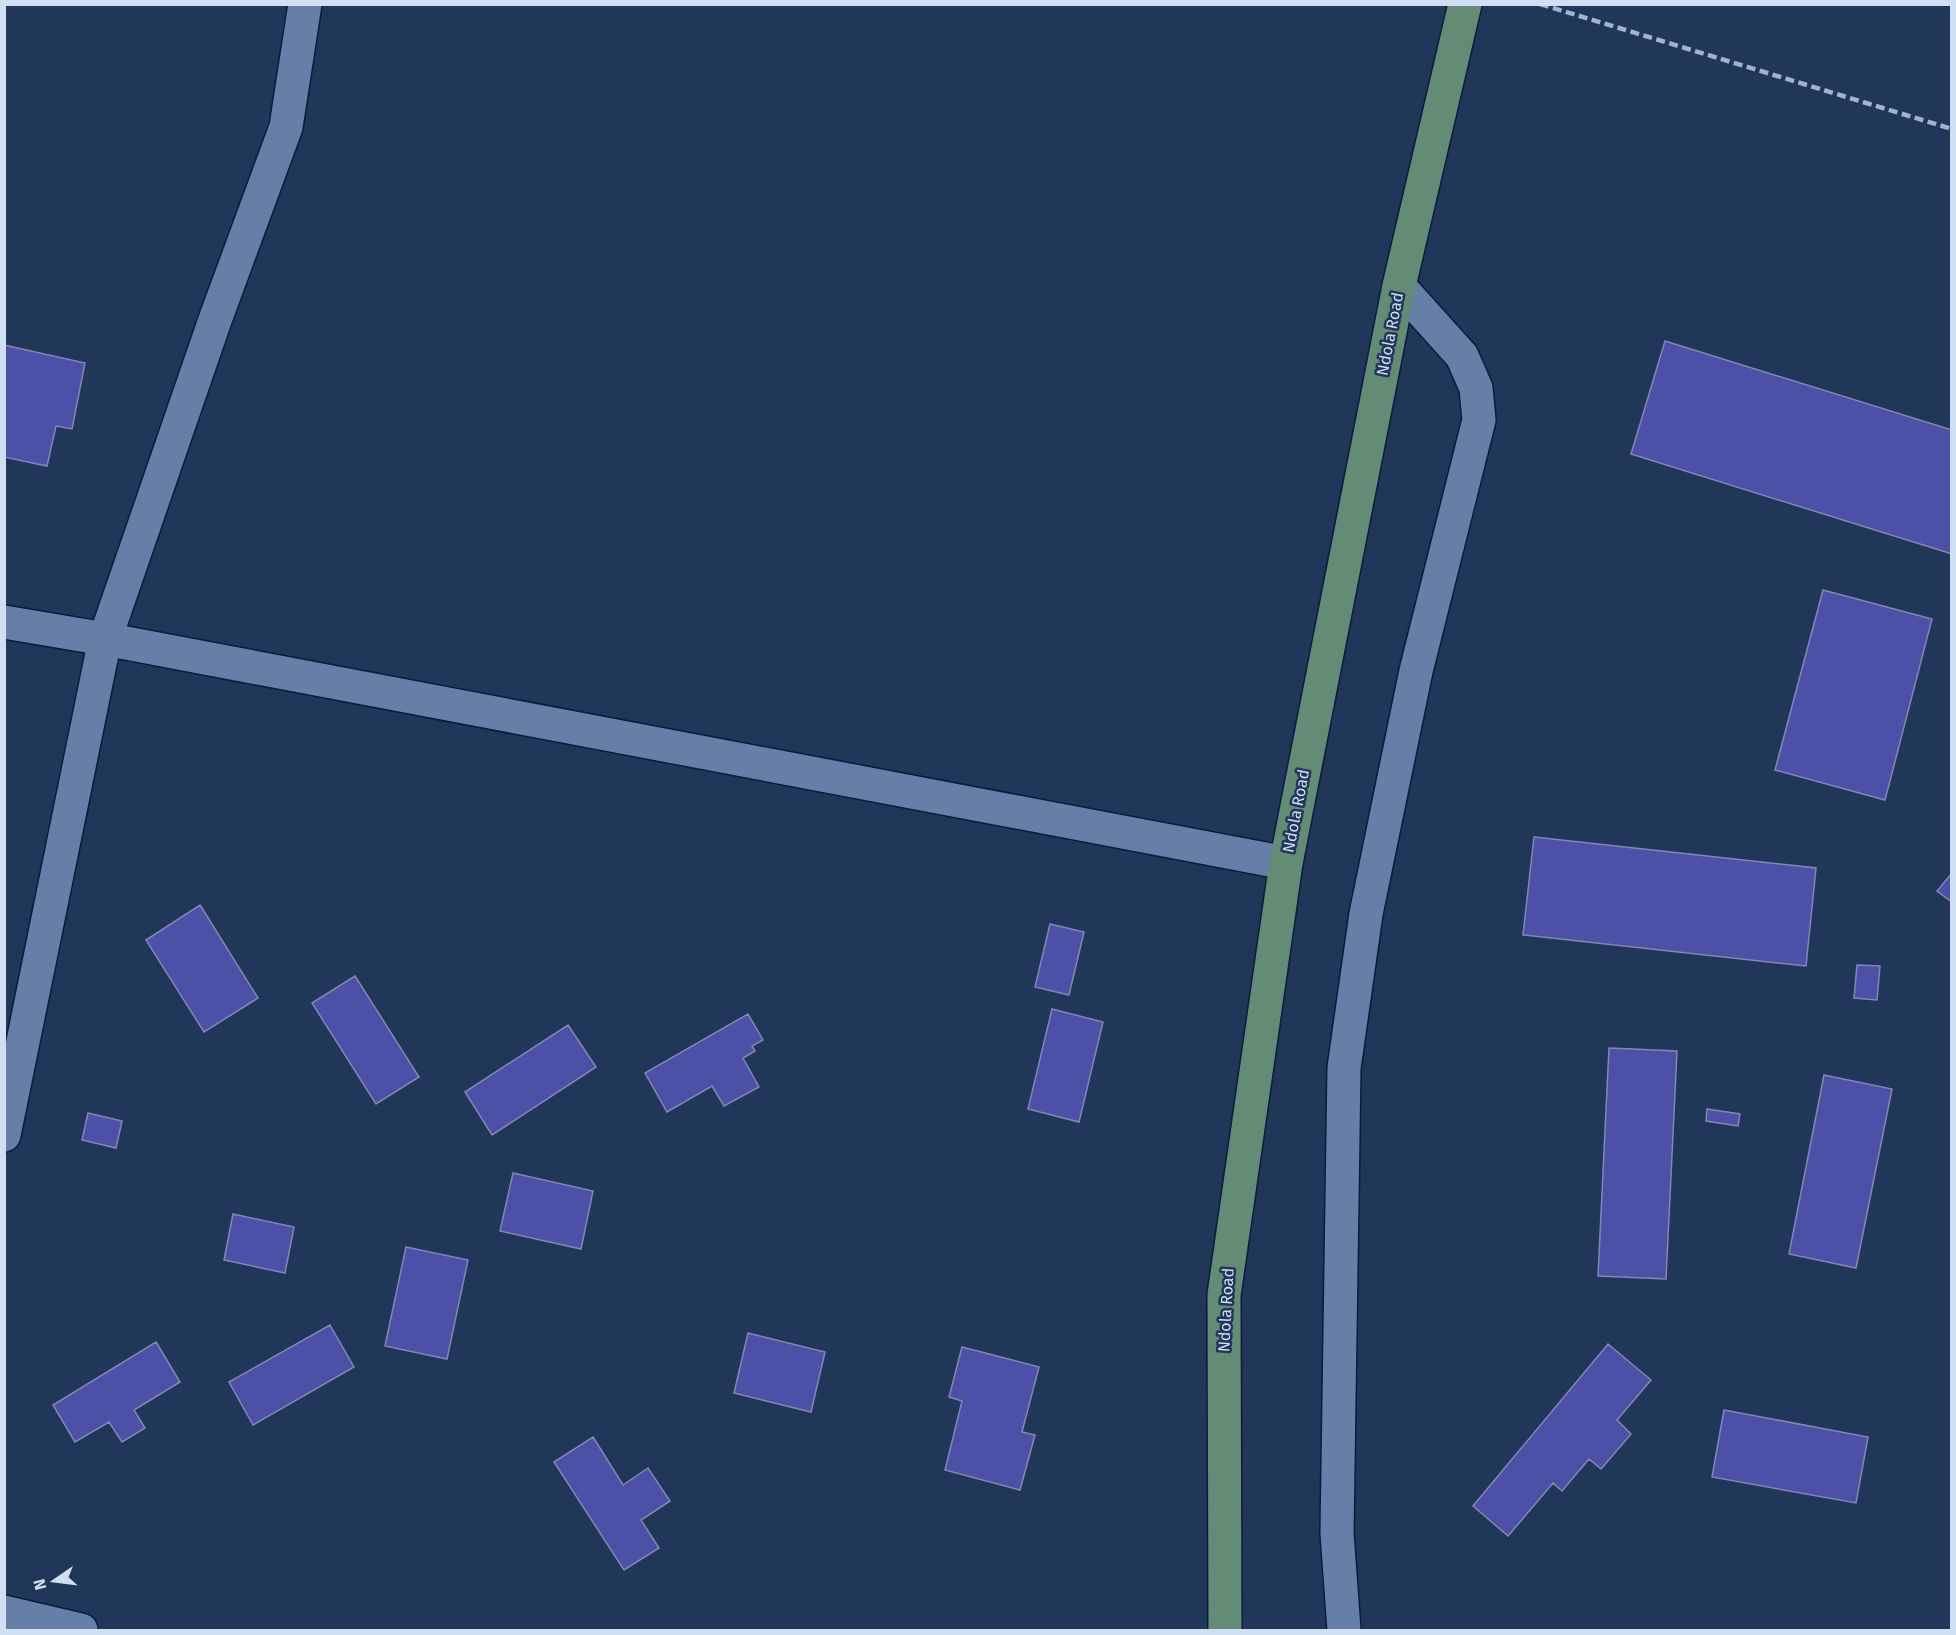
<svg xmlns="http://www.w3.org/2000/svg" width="1956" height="1635" font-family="'Fira Sans',sans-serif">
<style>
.building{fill:#4d50a7;stroke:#8288b4;stroke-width:1.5}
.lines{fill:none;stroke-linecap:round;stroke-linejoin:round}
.minor-casing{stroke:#081d3d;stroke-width:36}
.major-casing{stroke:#081d3d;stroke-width:36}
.minor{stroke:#657fa6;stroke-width:33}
.major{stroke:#648b75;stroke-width:33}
.rail{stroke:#a2b3cc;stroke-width:4.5;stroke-dasharray:9 4.5;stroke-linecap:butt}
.labels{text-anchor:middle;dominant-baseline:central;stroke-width:5;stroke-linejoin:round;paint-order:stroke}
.street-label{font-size:16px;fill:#d1dff5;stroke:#203759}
</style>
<rect width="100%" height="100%" fill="#203759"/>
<path class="building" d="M1665,341L1952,430V554L1631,454Z
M4,345L85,363L72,429L56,426L47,466L4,457Z
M1823,590L1932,619L1885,800L1775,770Z
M1534,837L1816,868L1806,966L1523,935Z
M1952,873V902L1937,891Z
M200,905L258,998L204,1032L146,940Z
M1050,924L1084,932L1069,995L1035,987Z
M1857,965L1880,966L1877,1000L1854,998Z
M355,976L419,1077L376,1104L312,1003Z
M1052,1009L1103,1022L1079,1122L1028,1109Z
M748,1014L763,1040L752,1046L755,1051L743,1058L759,1087L724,1106L712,1086L667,1112L645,1073Z
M568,1025L596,1067L492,1135L465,1092Z
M1609,1048L1677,1051L1666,1279L1598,1276Z
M1824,1075L1892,1089L1856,1268L1789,1254Z
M1707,1109L1740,1114L1738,1126L1706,1121Z
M88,1113L122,1121L116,1148L82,1140Z
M513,1173L593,1191L581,1249L500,1231Z
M233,1214L294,1227L285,1273L224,1260Z
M406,1247L468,1260L447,1359L385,1346Z
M330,1325L354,1367L253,1425L229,1382Z
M748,1333L825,1352L811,1412L734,1393Z
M156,1342L180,1382L134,1410L145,1428L122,1442L109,1422L75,1442L53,1405Z
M1608,1344L1651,1380L1617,1420L1631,1434L1601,1469L1589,1459L1562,1491L1553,1483L1508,1536L1473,1506Z
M962,1347L1039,1367L1022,1432L1035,1435L1020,1490L945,1470L962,1401L949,1397Z
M1724,1410L1868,1437L1856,1503L1712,1477Z
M593,1437L623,1485L648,1468L670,1501L641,1520L659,1548L624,1570L554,1462Z"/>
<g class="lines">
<g class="minor-casing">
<path id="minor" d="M4,622L105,639L1286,863
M4,1135L105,639L215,320L286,127L305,4
M4,1612L81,1630
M1344,1630L1337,1533L1344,1068L1366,914L1416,671L1479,420L1476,388L1462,356L1399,286"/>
</g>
<g class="major-casing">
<path id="major" d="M1225,1630L1224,1295L1286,863L1399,286L1465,4"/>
</g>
<use href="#minor" class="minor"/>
<use href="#major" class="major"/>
<path class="rail" d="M1540,4L1952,129"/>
</g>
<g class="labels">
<g class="street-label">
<text transform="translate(1390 334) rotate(-79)">Ndola Road</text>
<text transform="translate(1296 811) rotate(-79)">Ndola Road</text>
<text transform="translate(1226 1310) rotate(-87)">Ndola Road</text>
</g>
</g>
<rect width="1956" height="1635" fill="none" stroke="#d1dff5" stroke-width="12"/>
<g transform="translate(54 1581) rotate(256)" stroke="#203759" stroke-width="4.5" paint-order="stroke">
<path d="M0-4.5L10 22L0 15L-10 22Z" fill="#d1dff5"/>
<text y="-9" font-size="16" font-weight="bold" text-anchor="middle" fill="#d1dff5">N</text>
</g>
</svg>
